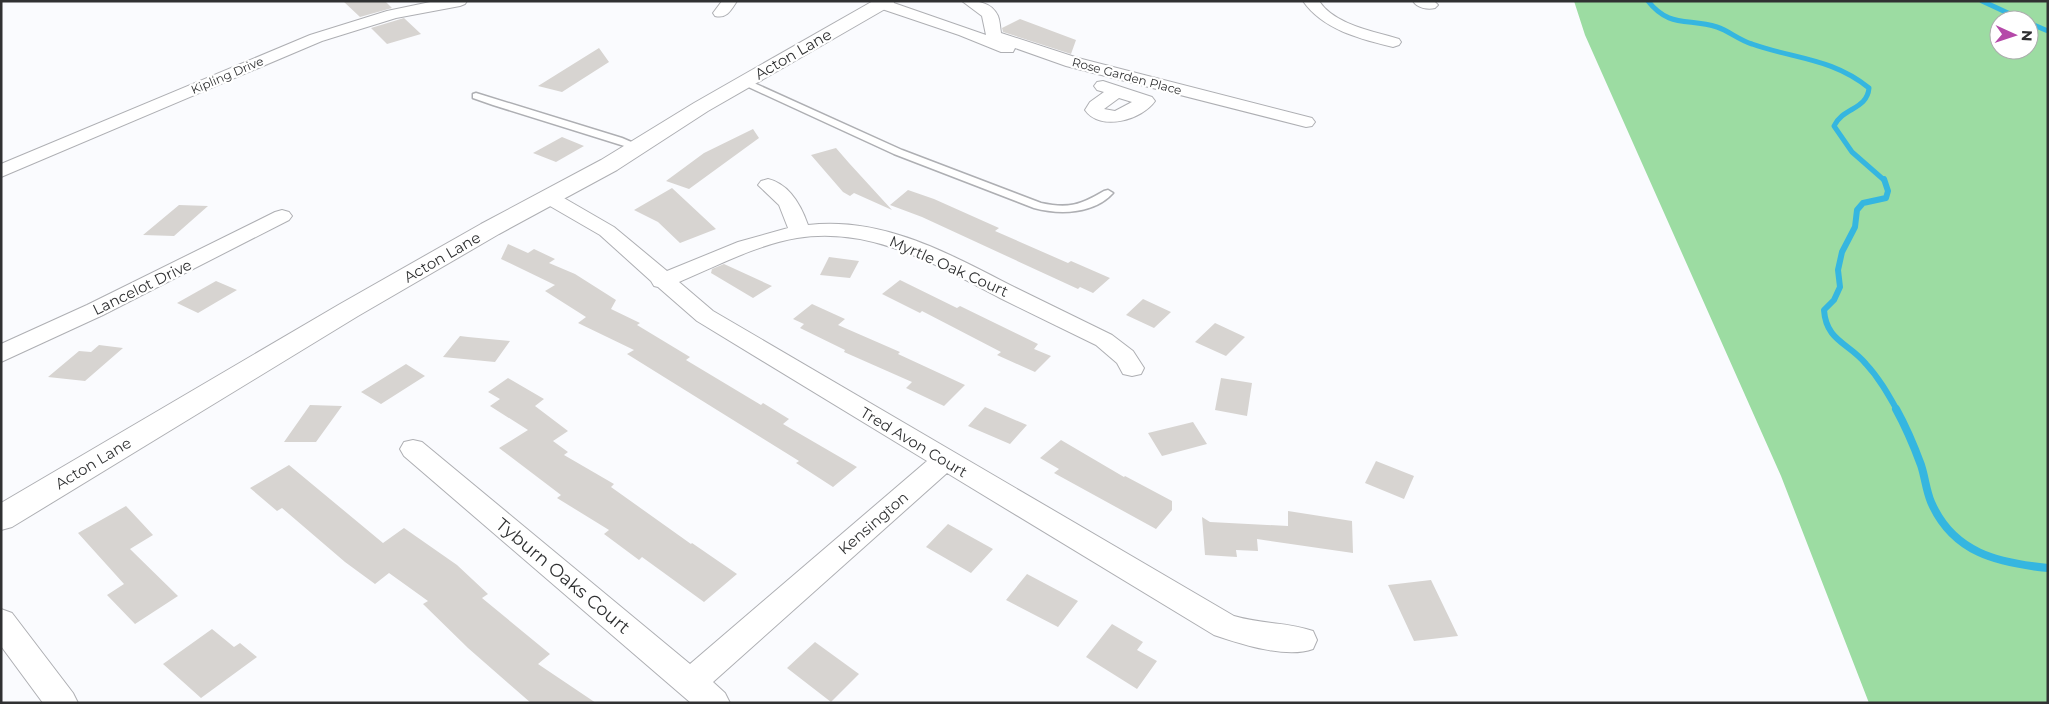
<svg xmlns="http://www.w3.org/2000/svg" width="2049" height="704" font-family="Montserrat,sans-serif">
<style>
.green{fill:#9cdca2;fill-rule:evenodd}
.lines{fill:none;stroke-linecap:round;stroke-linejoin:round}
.stream-far2{stroke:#35b6e0;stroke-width:5}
.stream-far1{stroke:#35b6e0;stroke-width:6}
.stream{stroke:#35b6e0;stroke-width:8}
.building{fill:#d7d4d1}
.service-casing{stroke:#aeafb3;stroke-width:3}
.minor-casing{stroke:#aeafb3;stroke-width:2}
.tertiary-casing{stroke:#aeafb3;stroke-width:2}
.service{fill:#fff;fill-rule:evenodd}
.minor{fill:#fff;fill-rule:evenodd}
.tertiary{fill:#fff;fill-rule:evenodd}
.labels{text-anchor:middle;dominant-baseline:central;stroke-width:4.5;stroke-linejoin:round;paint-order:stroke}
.far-street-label{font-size:12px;fill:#303132;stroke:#fff}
.street-label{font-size:15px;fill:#303132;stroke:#fff}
.near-street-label{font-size:18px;fill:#303132;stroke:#fff}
</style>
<rect width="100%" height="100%" fill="#fafbfe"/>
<path class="green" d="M1574,1H2048V703H1869L1781,476L1585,35ZM1999,20H2029V50H1999Z"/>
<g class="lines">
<path class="stream-far2" d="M1648,1C1669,28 1688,18 1717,27C1729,31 1739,40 1752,44C1794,59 1832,58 1869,88C1867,110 1843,107 1834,126L1852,152L1884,180
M1982,1L2023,20
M2029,23L2048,31"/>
<path class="stream-far1" d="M1884,179L1888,191L1886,198L1863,203L1857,210L1855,227L1842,252L1838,270L1840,287L1834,300L1824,310C1826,341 1849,343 1866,364C1879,378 1888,394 1897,410"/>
<path class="stream" d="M1896,409C1906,427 1914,446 1921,465C1925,477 1926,490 1931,502C1953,553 1998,563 2048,568"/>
</g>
<path class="building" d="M343,1H385L392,8L360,17Z
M404,18L421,34L387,44L371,28Z
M1020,19L1076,40L1071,54L1003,32L1002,28Z
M599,48L609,62L562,92L538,86Z
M753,129L759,138L689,189L666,181L704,153Z
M562,137L584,146L556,162L533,153Z
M836,148L849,163L892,210L854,193L850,196L843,192L811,155Z
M672,188L716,229L680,243L658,222L634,210Z
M908,190L934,199L999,228L995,231L1068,263L1071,261L1110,278L1093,293L1080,287L1078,289L922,217L890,205Z
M179,205L208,206L174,236L143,235Z
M508,244L528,253L534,249L555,259L549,263L575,274L616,300L611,309L640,323L637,325L690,357L686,360L761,405L763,403L789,419L783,424L857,467L833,487L796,463L799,461L627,354L634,350L578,323L586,317L545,291L555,285L501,259Z
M829,257L859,261L850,278L820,275Z
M724,264L772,286L753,298L711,273L712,269Z
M900,280L957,308L960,306L1038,344L1034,349L1051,356L1035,372L997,355L1001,352L922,311L920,313L882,294Z
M216,281L237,290L198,313L177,303Z
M1143,299L1171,312L1154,328L1126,315Z
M812,304L845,319L838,325L900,352L898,354L965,385L944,406L906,388L912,382L844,352L845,350L800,328L804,324L793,319Z
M1215,323L1245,337L1226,356L1195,342Z
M460,336L468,337L510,341L495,362L443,357Z
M99,345L123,348L85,381L48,377L79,351L91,352Z
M406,364L425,376L381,404L361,392Z
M508,378L544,399L535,406L568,431L553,441L568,452L564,455L614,484L611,487L691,544L692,543L737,574L704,602L642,557L639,560L604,534L609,530L557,498L561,495L499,448L528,430L490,406L500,399L488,392Z
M1221,378L1252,383L1247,416L1215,410Z
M310,405L342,406L316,442H284Z
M985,407L1027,425L1010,444L968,426Z
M1193,422L1207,444L1162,456L1148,433Z
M1061,440L1124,477L1125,476L1172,501V510L1156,529L1054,473L1059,469L1040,458Z
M1376,461L1414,476L1404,499L1365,483Z
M289,465L383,543L404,528L457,565L488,594L482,598L550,654L538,664L596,703H531L468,648L423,604L428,601L389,573L375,584L345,562L282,508L277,511L250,488Z
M126,506L153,535L130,549L178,596L135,624L107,595L124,584L78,533Z
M1288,511L1352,521L1353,553L1257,539L1258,551L1236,550L1237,557L1205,555L1202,517L1210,522L1288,526Z
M948,524L993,549L971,573L926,547Z
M1027,574L1078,601L1058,627L1006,600Z
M1431,580L1458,636L1414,641L1388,585Z
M1112,624L1143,642L1137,650L1157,661L1137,689L1086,657Z
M212,629L234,647L240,643L257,657L201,698L163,664Z
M815,642L859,674L831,702L787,668Z"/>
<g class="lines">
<g class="service-casing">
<path id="service" d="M745,79L902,150L1041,203C1069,209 1080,205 1104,191L1108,190L1113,193C1094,214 1060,215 1034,208L894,154L742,84L740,82Z
M476,93L622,138L643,147L642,149H634L493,105L473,98V94Z"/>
</g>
<g class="minor-casing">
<path id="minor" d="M435,1H467L465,4L460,6L396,18L322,41L1,177V164L310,35L387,11Z
M722,1H737C731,10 727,19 715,16L713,13Z
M875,1H888L986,35L982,16L962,1C976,1 991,1 998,16C1000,21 1000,27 1001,33L1078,58L1312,118L1315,122L1312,126L1306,127L1066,66L1015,48L1013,52H1001L959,35L876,7L873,4Z
M1303,1H1319C1335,25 1373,31 1399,39L1401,42L1399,45L1393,47C1361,39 1323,30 1303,1Z
M1413,1H1434L1438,5L1435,8C1428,10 1417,8 1413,1Z
M1103,81L1152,97L1155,101C1142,120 1100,132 1085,110L1090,102L1104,92L1097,90L1094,86L1097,82ZM1119,98L1132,102L1115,111L1104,109Z
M768,179C789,184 801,205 808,225C884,216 951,255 1016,288C1048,304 1080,319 1112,335L1133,351L1144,368L1141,374L1132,376L1123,374L1117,363L1096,345C1064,329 1032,314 1000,298C936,265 872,226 797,238C756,245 717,266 679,282L713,311L1234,616C1260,624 1288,622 1313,631L1317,640L1313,649C1286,659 1241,644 1214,635L947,473L713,682L725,693L730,703H691L404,456L400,449L404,442L413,440L422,442L690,664L927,461L697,321L658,287L654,286L651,281L600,235L543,202L540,198L543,194L550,192L557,194L614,227L667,271L738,242L788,228L779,205L758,185L761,181Z
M282,210L289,212L292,216L289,220L103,315L1,362V344L87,305L275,212Z
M1,609L12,613L73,693L78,703H43L1,646Z"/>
</g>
<g class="tertiary-casing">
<path id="tertiary" d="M873,1H895L892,5L708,111L617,170L499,234L358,316L12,527L1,530V503L340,304L481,224L601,160L694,103Z"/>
</g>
<use href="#service" class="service"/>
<use href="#minor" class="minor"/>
<use href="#tertiary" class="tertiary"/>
</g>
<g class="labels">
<g class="far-street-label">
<text transform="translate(227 75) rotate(-23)">Kipling Drive</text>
<text transform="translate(1127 76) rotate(15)">Rose Garden Place</text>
</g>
<g class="street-label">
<text transform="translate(793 54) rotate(-30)">Acton Lane</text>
<text transform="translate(442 257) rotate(-30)">Acton Lane</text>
<text transform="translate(949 266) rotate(24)">Myrtle Oak Court</text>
<text transform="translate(142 287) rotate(-26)">Lancelot Drive</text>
<text transform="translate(914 442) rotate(31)">Tred Avon Court</text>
<text transform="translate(93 463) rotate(-31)">Acton Lane</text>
<text transform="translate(873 523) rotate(-41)">Kensington</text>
</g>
<g class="near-street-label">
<text transform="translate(563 576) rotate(40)">Tyburn Oaks Court</text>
</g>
</g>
<rect width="2049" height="704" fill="none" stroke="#303132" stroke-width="5"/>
<g transform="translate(2014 35) rotate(93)"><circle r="24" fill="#ffffff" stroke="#acadad"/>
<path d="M0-4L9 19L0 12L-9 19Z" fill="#b549a9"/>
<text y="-8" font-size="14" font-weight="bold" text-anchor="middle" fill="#303132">N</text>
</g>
</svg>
